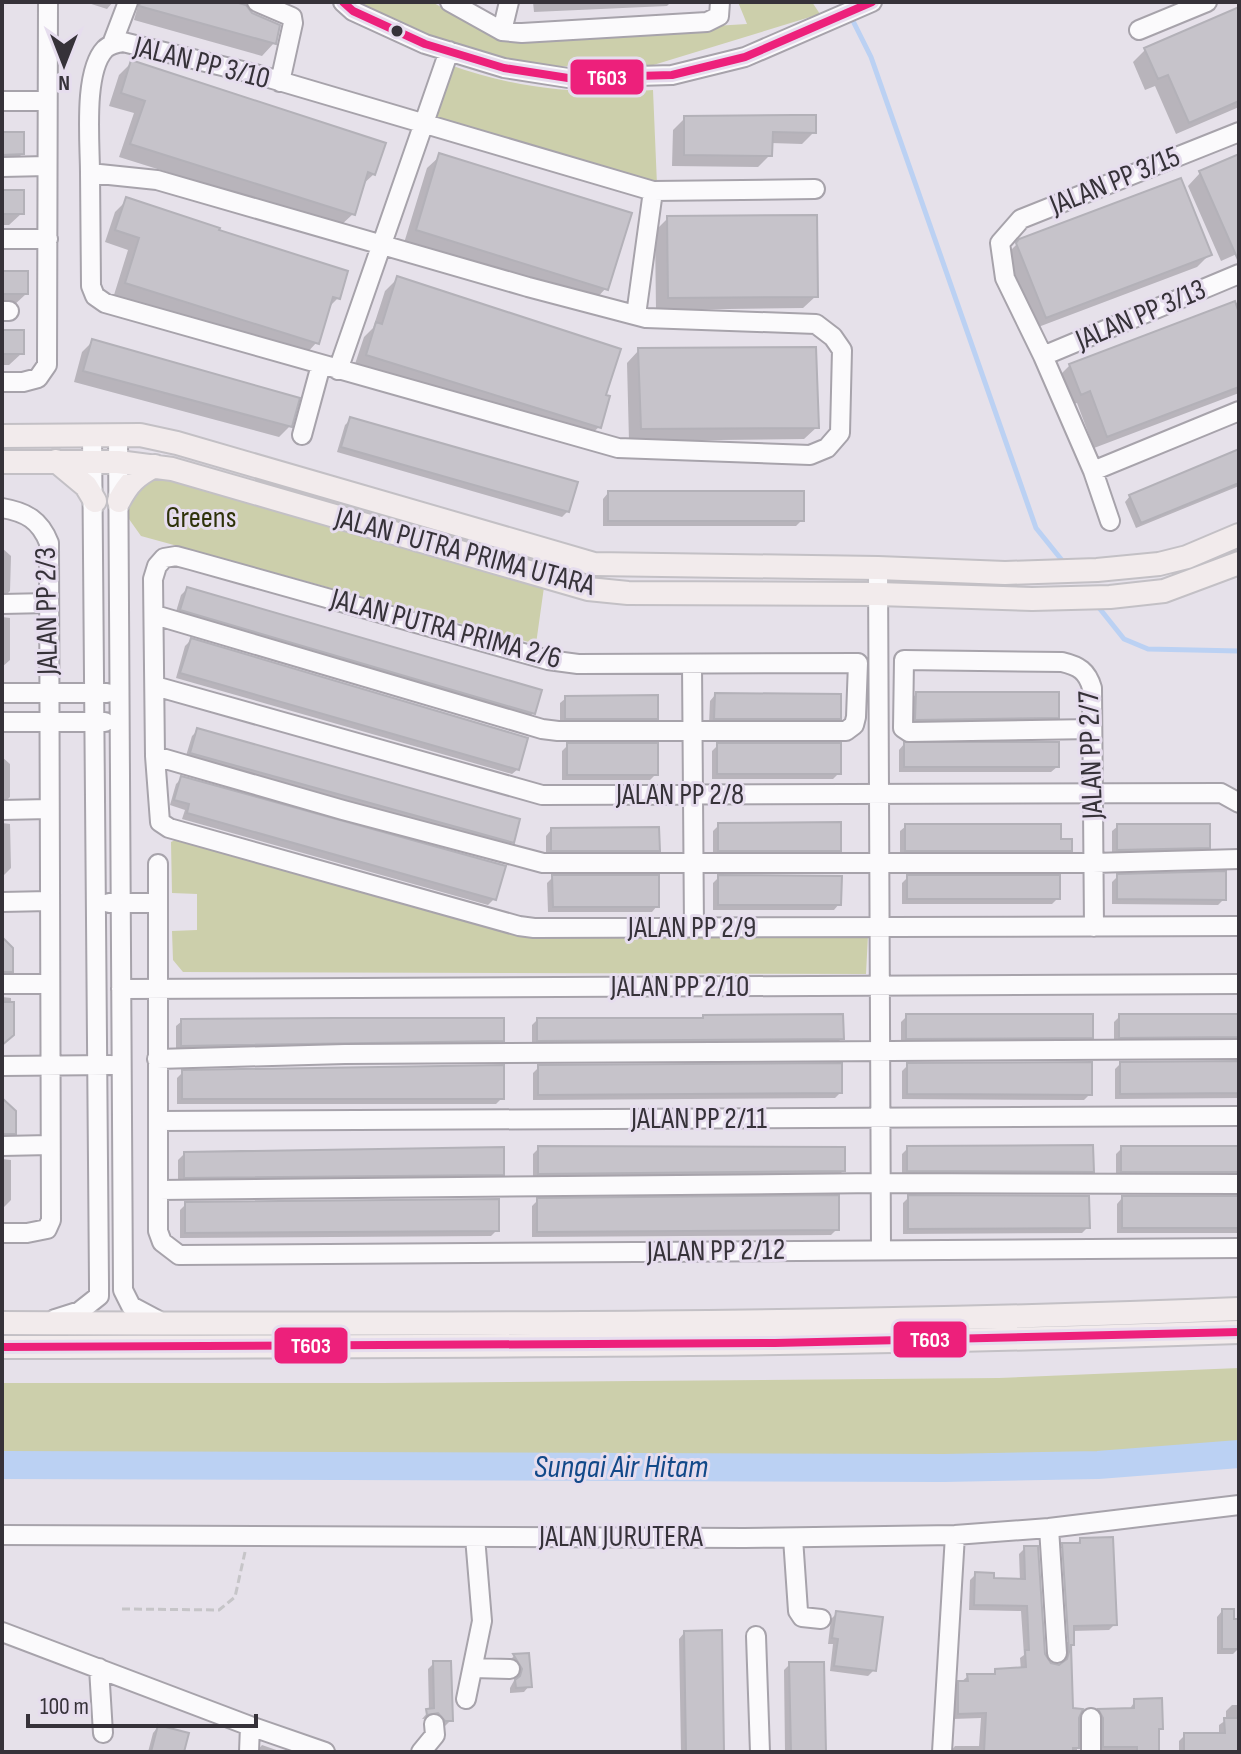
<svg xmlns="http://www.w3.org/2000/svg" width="1241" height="1754" font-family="'Sofia Sans Condensed',sans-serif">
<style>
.green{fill:#cccfab}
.shadow{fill:#0003;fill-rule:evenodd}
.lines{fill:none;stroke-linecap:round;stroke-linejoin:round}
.stream{stroke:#bbd1f3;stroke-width:5}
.river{stroke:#bbd1f3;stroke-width:28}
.building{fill:#c6c3ca;stroke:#b3b1b8;stroke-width:2}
.minor-casing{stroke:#a7a3ab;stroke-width:22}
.major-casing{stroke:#c3c0c5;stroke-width:26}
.path{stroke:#c6c5c8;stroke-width:3;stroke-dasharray:8 4;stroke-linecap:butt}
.minor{stroke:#fbfafc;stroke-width:18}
.major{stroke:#f2ebec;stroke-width:22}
.bus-1-casing{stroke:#e6ddee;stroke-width:14}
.bus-1{stroke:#ed207b;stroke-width:8}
.bus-dot{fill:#363239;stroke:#e6ddee;stroke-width:3}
.labels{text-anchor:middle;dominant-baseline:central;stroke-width:6;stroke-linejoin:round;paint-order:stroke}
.street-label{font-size:30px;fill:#363239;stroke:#e6ddee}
.park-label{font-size:30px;fill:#2e3209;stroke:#e6ddee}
.water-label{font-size:32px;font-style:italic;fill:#124989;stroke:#e6ddee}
.line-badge{stroke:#e6ddee;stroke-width:3}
.badge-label{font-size:22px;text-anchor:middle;font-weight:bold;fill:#fff}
</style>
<rect width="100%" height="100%" fill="#e6e1ea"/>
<path class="green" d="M351,2H432L499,39L747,24L738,2H812L820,14L637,70L519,64L425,37Z
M450,65C516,89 584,95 653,90L657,185L429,122Z
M153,475L544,587L536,644L141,536L124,512Z
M179,838L521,933L868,935L866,974L183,972L173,960L172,931L197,930V894L172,893L171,842Z
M1239,1368V1460C827,1477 414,1475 2,1475V1383H382L999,1378Z"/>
<path class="shadow" d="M85,2H113L107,9Z
M139,2H228L274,43L262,56L134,20Z
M533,2H671L667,6L534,12Z
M1239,9V107L1176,134L1155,86L1145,90L1133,62L1145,50Z
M132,62L374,174L361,186L353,214L340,226L119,157L134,113L109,106L119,75Z
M685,118L814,132L802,144L771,143L770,155L758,167L672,166L673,130Z
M2,134L22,154L10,166H2Z
M440,156L606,288L594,301L404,243L427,168Z
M1239,157V253L1221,261L1188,186L1200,173Z
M2,192L22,213L9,225H2Z
M127,200L216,232L338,298L328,308L317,342L305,355L114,295L128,250L105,242L115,212Z
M668,218L816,296L803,308L656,310L655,231Z
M1020,241L1209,255L1197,267L1033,329L1004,257Z
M2,273L26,294L13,306H2Z
M398,278L603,396L599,427L586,439L354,367L364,337L373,328L385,291Z
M1239,302V393L1094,448L1077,403L1068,406L1057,378L1070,365Z
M2,332L22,353L9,365H2Z
M93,341L290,426L279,437L74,382L82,352Z
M639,350L817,427L804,439L629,441L627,363Z
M351,419L568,511L562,517L337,452L345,425Z
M1239,451V486L1136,528L1125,502L1130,496Z
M608,493L802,520L796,526H603V499Z
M2,548L11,556L10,591L2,599Z
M187,589L533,713L528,719L175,615L181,595Z
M2,617L10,618V660L2,667Z
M191,640L518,769L512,774L176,678L185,646Z
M916,694L1057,717L1052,723L910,725L911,700Z
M715,695L839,718L833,724H709L710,701Z
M566,698L656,718L650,724H560V703Z
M198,730L512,842L506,848L185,759L192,736Z
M904,744L1057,767L1051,772H899V750Z
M568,745L656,774L650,780H562V751Z
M718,745L839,773L833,779H712V751Z
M2,757L10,764V797L2,805Z
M182,778L494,899L488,905L182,819L185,810L170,805L176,784Z
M2,823L10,824L11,868L2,877Z
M719,825L839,850L834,856H713V831Z
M906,826L1059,841L1070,850L1064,856H900V831Z
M1118,826L1208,847L1203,853L1112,855V831Z
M551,830L658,850L652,856H546V836Z
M1118,876L1224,899L1218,905L1112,904V882Z
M553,877L657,906L652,912H548L547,883Z
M719,877L839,904L834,910H713V883Z
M908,877L1058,898L1052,904H902V883Z
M2,997L11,998L12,1034L2,1044Z
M907,1016L1091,1037L1085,1043L901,1044V1022Z
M1120,1016H1239V1044L1114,1043V1022Z
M537,1020H701L842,1038L836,1044L532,1046V1025Z
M182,1021L502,1040L496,1046L176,1051V1026Z
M1239,1063V1098L1115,1099V1069L1120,1064Z
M908,1065L1090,1094L1084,1100L902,1099V1071Z
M539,1067L840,1093L835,1098L533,1100V1073Z
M183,1072L502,1098L496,1104H177V1078Z
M539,1148L843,1171L838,1176L533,1179V1154Z
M908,1148L1092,1171L1086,1177L902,1176V1154Z
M1122,1148H1239V1179L1116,1177V1154Z
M184,1154L502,1174L497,1180L178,1183V1160Z
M2,1159L11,1160V1200L2,1209Z
M909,1197L1088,1227L1082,1233L903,1234V1203Z
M1122,1198H1239V1233H1117V1204Z
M538,1200L837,1229L831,1235L532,1237V1206Z
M186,1204L497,1230L491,1236L180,1238V1210Z
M1080,1540L1115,1624L1109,1630L1072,1631V1644L1069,1647L1071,1710L1077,1718V1752H950L955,1746H979L981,1718L953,1719V1689L968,1676H991L996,1671L1021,1670L1020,1658L1024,1655L1021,1611L969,1610L970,1580L976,1574L992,1580L1020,1581L1019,1554L1025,1548L1043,1654L1050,1665L1059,1667L1064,1659L1057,1551L1063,1545H1076ZM1060,1548H1064L1070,1642H1066Z
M1222,1611L1239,1648L1233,1654H1217V1617Z
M837,1613L874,1670L868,1676L830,1671L833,1644H828L831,1619Z
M684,1633L722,1752H681L679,1639Z
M527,1655L529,1686L524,1692L510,1693V1688L517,1675L509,1661L514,1656Z
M434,1663L451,1720L445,1726H439L432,1718L422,1719L429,1711L428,1669Z
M790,1664L824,1752H785L784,1670Z
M1135,1701L1161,1728L1157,1733V1752H1098L1094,1716L1099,1711L1129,1710Z
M1232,1705H1239V1752H1179V1741L1185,1735H1219V1725L1226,1720V1711Z
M158,1727L182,1752H148L153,1733Z
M262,1745L282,1752H256Z"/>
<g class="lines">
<path class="stream" d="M851,17L871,57L1036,528L1065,564
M1096,604L1124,639L1148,649L1239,651"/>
<path class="river" d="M2,1465L944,1468L1098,1465L1239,1454"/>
</g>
<path class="building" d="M140,2H235L246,5L252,13L280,25L276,44L139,6Z
M1239,7V101L1189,123L1168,75L1158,79L1144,48Z
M131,60L386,143L375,175L368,172L355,215L130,144L145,101L121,93Z
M793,115H816V133L773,132L772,156L684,155V116Z
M2,132H24V154L2,155Z
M439,153L632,213L608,290L416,230Z
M1239,154V262L1199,171Z
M1181,178L1212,255L1046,318L1016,243L1019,239Z
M2,190H24V214H2Z
M126,197L220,228L219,230L348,271L340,299L333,297L319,344L125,283L139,238L115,230Z
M817,215L818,297L668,298L667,216Z
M2,271H28V294H2Z
M397,276L621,349L606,395L610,396L601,428L366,355L376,322L382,324Z
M1235,301L1239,313V387L1107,437L1090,391L1081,395L1069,364Z
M2,330H24V354H2Z
M92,339L300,398L292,427L83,371Z
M816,347L819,428L641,429L638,348Z
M350,417L578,482L569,512L341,447Z
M1239,449V483L1141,523L1129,495Z
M608,491H804V521H608Z
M187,587L542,690L535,714L180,610Z
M191,638L528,738L519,770L180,673Z
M916,692H1059V718L915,720Z
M715,693L841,694V719H714Z
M658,695V719H565V696Z
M197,728L520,819L514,843L190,753Z
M904,742H1059V767H904Z
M567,743H658V775H567Z
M717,743H841V774H717Z
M181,776L506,866L496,900L187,813L189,804L174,800Z
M841,822V851H718V823Z
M905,824H1061V839H1072V851H905Z
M1117,824H1210V848L1117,850Z
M659,827L660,851H551V828Z
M1226,871V900L1117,899V874Z
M552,875H659V907H553Z
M718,875L842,876L841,905H718Z
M907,875H1060V899H907Z
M2,937L13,948V972H2Z
M2,1002H14V1035L2,1045Z
M843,1014L844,1039L537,1041V1018H703V1015Z
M906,1014H1093V1038L906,1039Z
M1119,1014H1239V1037L1119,1038Z
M336,1018H504V1041L181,1046V1019Z
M1239,1061V1093L1120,1094V1062Z
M1092,1062V1095L907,1094V1063Z
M842,1063V1093L538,1095V1065Z
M504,1065V1099H182V1070Z
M2,1098L16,1111V1134H2Z
M1093,1145L1094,1172L907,1171V1146Z
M538,1146L845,1147V1171L538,1174Z
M1121,1146H1239V1172H1121Z
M504,1147V1175L184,1178V1152Z
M839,1195V1230L537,1232V1198Z
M908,1195L1089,1196L1090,1228L908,1229Z
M1122,1196H1239V1228H1122Z
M499,1199V1231L185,1233V1202Z
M1113,1537L1117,1625L1074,1626V1645H1071L1073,1708L1083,1709L1079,1718V1748H1073V1752H984L986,1713L958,1714V1681H968L967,1674H995V1669L1026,1667L1025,1650H1029L1027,1606L974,1605L975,1572L994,1573V1578L1025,1579L1024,1546H1038L1045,1654L1051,1663L1059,1665L1067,1659L1069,1652L1062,1543H1080V1538Z
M1222,1609H1234V1619H1239V1649H1222Z
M836,1611L883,1617L876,1671L834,1666L838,1639L832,1638Z
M722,1630L724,1752H686L684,1631Z
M529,1653L532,1687L516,1688L515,1680L520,1676L522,1669L513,1654Z
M433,1661H451L453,1721H445L438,1713L427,1715L426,1709L434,1708Z
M789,1662H824L826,1752H791Z
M1162,1698L1163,1729H1159V1752H1137V1747H1103V1718L1098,1709L1134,1708V1699Z
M1224,1718H1239V1752H1184V1733H1225Z
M158,1725L189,1733L184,1752H151Z"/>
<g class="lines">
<g class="minor-casing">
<path id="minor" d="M257,2L292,17L293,23L280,82
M343,2L353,11L425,44L504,68L568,78L672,75L745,57L872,2
M450,2L502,31L522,33L707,22L719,16L720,2
M1139,30L1207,2
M502,31L509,2
M112,44L128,2
M2,101H47
M2,167L47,166
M90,173L157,180L528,287L646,318L816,324L833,337L842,350L840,433L827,448L810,455L618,448L105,303L95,296L91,286Z
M90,173C90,142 83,72 105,49C110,44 116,43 123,42L259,75L653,191L815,189
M2,239H48
M2,311H9
M636,315L653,191
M1043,356L1239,274
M338,370L449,51
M2,382H23L38,378L47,365L48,2
M118,435L123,1290L131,1306L163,1323
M302,435L321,365
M1093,471L1239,411
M2,508C26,512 40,520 49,543L51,1220L47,1229L27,1233H2
M1110,521L1093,471L1043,356L1005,278L1000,243L1021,219L1239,132
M878,568L881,1249
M2,604L49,603
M155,615L542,729L558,731H846L854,725L856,717L858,663L578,664L548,660L191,560L176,556L164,558L157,566L153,579L155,756L160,822L169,828L519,926L534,928L1239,926
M692,664L694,928
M155,686L542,795L1221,793L1239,803
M2,693H107
M2,722H105
M1092,729L909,732L903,728L904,660L1062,662C1079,666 1087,671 1092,688L1094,927
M155,756L343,810L543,863H1093L1239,859
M2,810L49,809
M158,864V1231L162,1242L179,1255L1239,1248
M2,902L49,901
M109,903H157
M2,984H49
M121,989L1239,984
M157,1059L345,1054L1239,1049
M2,1066L111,1065
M158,1121L1239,1116
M2,1146L50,1145
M158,1190L881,1183L1239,1184
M55,1319L80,1311L99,1296V1284L92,434
M1049,1528L1057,1653
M2,1535L744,1538L955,1535L1049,1528L1239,1505
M793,1538L798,1611L802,1617L821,1619
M2,1632L250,1726L325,1752
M756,1636L760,1752
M99,1668L103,1733
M473,1668L510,1669
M466,1699L482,1621L475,1537
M249,1752L250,1726
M421,1752L435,1735L434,1724
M942,1752L955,1535
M1091,1752V1718"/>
</g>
<g class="major-casing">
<path id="major" d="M2,436L140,435L177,443L594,564L878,568L1005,573L1097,570L1159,564L1187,557L1239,535
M56,461L86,486L95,501
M2,462H118L172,469L588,589L628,593L878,594L1032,599L1110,597L1164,591L1239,563
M119,501C128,484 136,475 155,466
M2,1323C414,1324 827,1326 1239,1309
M2,1347C414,1346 827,1347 1239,1332"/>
</g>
<path class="path" d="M122,1609L219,1610L235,1597L245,1552"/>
<use href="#minor" class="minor"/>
<use href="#major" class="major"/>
<g class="bus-1-casing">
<path id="bus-1" d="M343,2L353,11L425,44L504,68L568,78L672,75L745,57L872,2
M2,1347L775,1343L1239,1332"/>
</g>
<use href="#bus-1" class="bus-1"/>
</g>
<circle class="bus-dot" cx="397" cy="31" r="7"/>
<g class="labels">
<g class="street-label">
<text transform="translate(202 63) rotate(14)">JALAN PP 3/10</text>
<text transform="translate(1115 181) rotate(-22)">JALAN PP 3/15</text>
<text transform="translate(1141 315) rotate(-23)">JALAN PP 3/13</text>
<text transform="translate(465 552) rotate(15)">JALAN PUTRA PRIMA UTARA</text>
<text transform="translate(47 611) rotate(-91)">JALAN PP 2/3</text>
<text transform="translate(446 629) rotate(15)">JALAN PUTRA PRIMA 2/6</text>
<text transform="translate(1091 755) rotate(-92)">JALAN PP 2/7</text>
<text x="680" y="795">JALAN PP 2/8</text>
<text x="692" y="928">JALAN PP 2/9</text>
<text x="680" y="987">JALAN PP 2/10</text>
<text x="699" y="1119">JALAN PP 2/11</text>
<text transform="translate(716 1251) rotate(-1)">JALAN PP 2/12</text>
<text x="621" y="1537">JALAN JURUTERA</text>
</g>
<g class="park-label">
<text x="201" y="518">Greens</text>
</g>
<g class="water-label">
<text x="621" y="1467">Sungai Air Hitam</text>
</g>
</g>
<g class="line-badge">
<rect x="569" y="58" width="76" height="38" rx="8" fill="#ed207b"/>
<rect x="892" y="1320" width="76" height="39" rx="8" fill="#ed207b"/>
<rect x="273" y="1326" width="76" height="39" rx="8" fill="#ed207b"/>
</g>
<g class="badge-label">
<text x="607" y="85">T603</text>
<text x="930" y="1347">T603</text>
<text x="311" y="1353">T603</text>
</g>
<rect width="1241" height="1754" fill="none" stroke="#363239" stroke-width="8"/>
<g transform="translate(64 64) rotate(180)" stroke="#e6ddee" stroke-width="6" paint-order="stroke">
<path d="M0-6L14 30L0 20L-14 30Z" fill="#363239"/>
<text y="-12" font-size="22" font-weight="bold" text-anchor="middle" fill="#363239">N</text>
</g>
<path d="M28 1714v12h228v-12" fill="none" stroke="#363239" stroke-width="4"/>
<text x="40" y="1714" font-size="24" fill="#363239" stroke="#e6ddee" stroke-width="6" paint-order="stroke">100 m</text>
</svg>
